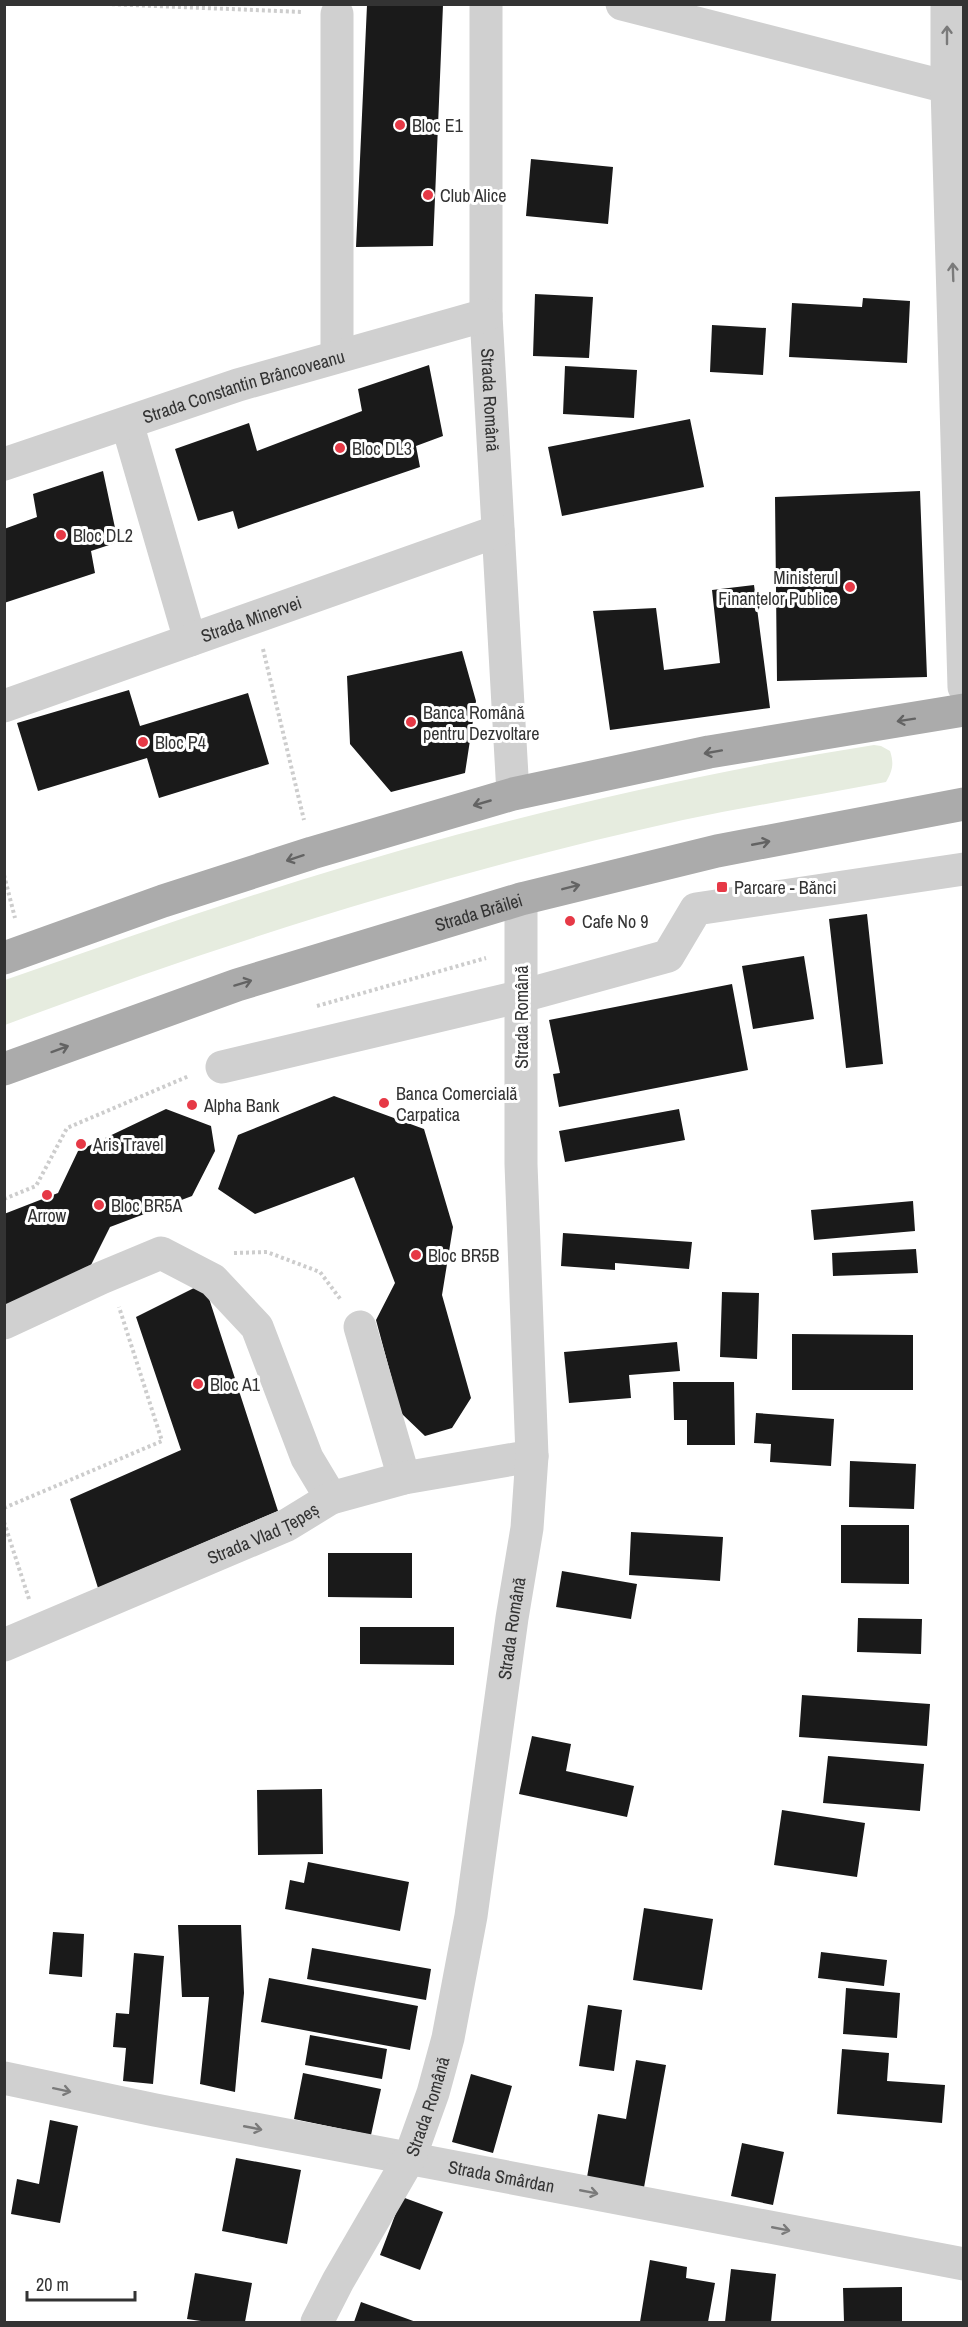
<svg xmlns="http://www.w3.org/2000/svg" width="968" height="2327" font-family="'Archivo Narrow',sans-serif">
<style>
.green{fill:#e6ecdf}
.building{fill:#1a1a1a}
.lines{fill:none;stroke-linecap:round;stroke-linejoin:round}
.path{stroke:#cdcdcd;stroke-width:4;stroke-dasharray:3 3;stroke-linecap:butt}
.minor{stroke:#d0d0d0;stroke-width:33}
.major{stroke:#ababab;stroke-width:33}
.oneway{stroke:#7a7a7a}
.oneway2{stroke:#636363}
.poi-dot{fill:#e63946;stroke:#fff;stroke-width:2}
.labels{text-anchor:middle;dominant-baseline:central;stroke-width:6;stroke-linejoin:round;paint-order:stroke}
.poi-label{font-size:18px;fill:#333;stroke:#fff;text-anchor:start}
.street-label{font-size:18px;fill:#333;stroke:#fff}
</style>
<rect width="100%" height="100%" fill="#fff"/>
<path class="green" d="M874,745L881,746L890,751C894,763 893,770 886,782C818,795 750,806 683,820C452,871 225,942 5,1025V980C103,946 201,911 301,880C488,822 680,776 874,745Z"/>
<path class="building" d="M367,5H443L433,246L356,247Z
M531,159L613,167L608,224L526,216Z
M535,294L593,297L589,358L533,356Z
M863,298L910,301L907,363L789,357L792,303L862,307Z
M712,325L766,328L763,375L710,372Z
M429,365L443,436L416,446L420,467L238,529L233,511L198,521L175,449L249,423L257,451L362,411L358,389Z
M565,366L637,370L634,418L563,414Z
M690,419L704,487L562,516L548,447Z
M103,471L118,542L91,551L95,573L4,603V529L37,517L33,494Z
M920,491L927,677L777,681L775,497Z
M754,585L770,708L610,730L593,611L656,608L664,670L720,663L712,590Z
M462,651L476,701L465,773L391,792L350,744L347,676Z
M129,690L140,726L248,693L269,764L159,798L147,758L38,791L17,723Z
M867,914L883,1064L846,1068L829,919Z
M804,956L814,1019L753,1029L742,966Z
M732,984L748,1070L559,1107L553,1074L560,1073L549,1020Z
M334,1096L424,1129L453,1227L442,1295L471,1398L452,1428L425,1436L401,1413L376,1320L395,1283L354,1177L255,1214L218,1189L238,1135Z
M166,1109L211,1126L215,1151L192,1196L110,1227L87,1273L4,1309V1214L58,1193L78,1151Z
M679,1109L685,1140L565,1162L559,1131Z
M913,1201L915,1231L814,1240L811,1210Z
M563,1233L692,1242L689,1269L615,1263V1270L561,1266Z
M916,1249L918,1273L833,1276L832,1253Z
M204,1283L278,1511L98,1588L70,1499L181,1450L136,1317Z
M722,1292L759,1293L757,1359L720,1357Z
M792,1334L913,1335V1390H792Z
M677,1342L680,1371L629,1375L631,1398L569,1403L564,1352Z
M673,1382H734L735,1445H687V1420H674Z
M756,1413L834,1419L831,1466L770,1462L771,1444L754,1443Z
M850,1461L916,1464L914,1509L849,1507Z
M841,1525H909V1584L841,1583Z
M631,1532L723,1537L720,1581L629,1575Z
M328,1553H412V1598L328,1597Z
M562,1571L637,1584L631,1619L556,1607Z
M858,1618L922,1619L921,1654L857,1652Z
M360,1627H454V1665L360,1664Z
M802,1695L930,1704L927,1746L799,1737Z
M532,1736L571,1744L566,1771L634,1786L627,1817L519,1794Z
M828,1756L924,1764L920,1811L823,1803Z
M322,1789L323,1854L258,1855L257,1790Z
M782,1810L865,1823L857,1877L774,1865Z
M308,1862L409,1882L400,1931L285,1909L290,1880L304,1883Z
M644,1908L713,1919L702,1990L633,1980Z
M178,1925H241L244,1993L235,2092L200,2084L209,1997H182Z
M53,1932L84,1934L82,1977L49,1974Z
M312,1948L431,1969L426,2000L307,1979Z
M821,1952L887,1960L884,1986L818,1978Z
M134,1953L164,1956L153,2084L123,2081L126,2048L113,2047L116,2013L129,2014Z
M269,1978L418,2006L410,2050L261,2022Z
M846,1988L900,1993L897,2038L843,2034Z
M588,2005L622,2010L614,2071L579,2066Z
M310,2035L387,2049L382,2079L305,2065Z
M842,2049L889,2053L887,2081L945,2085L942,2123L837,2114Z
M636,2060L666,2065L643,2193L586,2183L598,2114L626,2119Z
M303,2073L381,2089L371,2135L294,2119Z
M471,2074L512,2086L493,2153L452,2142Z
M50,2120L78,2126L60,2223L11,2214L17,2179L39,2184Z
M742,2143L784,2152L773,2205L731,2196Z
M236,2158L301,2170L287,2244L222,2231Z
M402,2197L443,2212L420,2270L380,2255Z
M650,2260L687,2267L686,2278L715,2283L708,2322H640Z
M731,2269L776,2274L771,2322H725Z
M195,2273L252,2283L245,2322H208L187,2319Z
M902,2287V2322H844L843,2288Z
M361,2302L416,2322H354Z"/>
<g class="lines">
<path class="path" d="M106,4L303,12
M263,649L304,820
M4,875L15,918
M317,1006L486,958
M4,1199L36,1186L67,1128L189,1076
M234,1253L267,1252L320,1272L341,1300
M4,1508L162,1441L119,1307
M4,1522L29,1599"/>
<g class="minor">
<path id="s1" d="M486,4V315L513,794"/>
<path d="M622,4L947,87"/>
<path d="M947,4V87L964,687"/>
<path d="M337,356V14"/>
<path d="M127,423L190,640"/>
<path id="s2" d="M4,464L238,385L486,315"/>
<path id="s3" d="M4,706L498,531"/>
<path d="M222,1067L522,996L668,956L696,909L964,869"/>
<path d="M4,1323L101,1278L161,1253L213,1280L257,1327L307,1458L331,1498"/>
<path d="M360,1327L404,1478"/>
<path id="s4" d="M4,1645L287,1525L331,1498L404,1478L532,1456"/>
<path id="s5" d="M4,2078L155,2110L964,2264"/>
<path id="s6" d="M317,2322L338,2281L410,2157L433,2093L448,2038L471,1916L512,1618L527,1528L532,1456L521,1164V899"/>
</g>
<g class="major">
<path d="M4,958L163,901L312,853L513,794L709,752L964,710"/>
<path id="s7" d="M4,1069L237,985L521,899L717,851L964,804"/>
</g>
</g>
<defs><path id="oneway-shaft" d="M-6 0H5M1.5-3L5.5 0L1.5 3" fill="none" stroke-width="1.6" stroke-linecap="round" stroke-linejoin="round" transform="scale(1.5)"/></defs>
<g class="oneway">
<use href="#oneway-shaft" transform="translate(947 35) rotate(-90)"/>
<use href="#oneway-shaft" transform="translate(953 272) rotate(-92)"/>
<use href="#oneway-shaft" transform="translate(62 2090) rotate(12)"/>
<use href="#oneway-shaft" transform="translate(253 2128) rotate(11)"/>
<use href="#oneway-shaft" transform="translate(589 2192) rotate(11)"/>
<use href="#oneway-shaft" transform="translate(781 2229) rotate(11)"/>
</g>
<g class="oneway2">
<use href="#oneway-shaft" transform="translate(906 720) rotate(171)"/>
<use href="#oneway-shaft" transform="translate(713 752) rotate(170)"/>
<use href="#oneway-shaft" transform="translate(482 803) rotate(164)"/>
<use href="#oneway-shaft" transform="translate(761 843) rotate(-11)"/>
<use href="#oneway-shaft" transform="translate(295 858) rotate(162)"/>
<use href="#oneway-shaft" transform="translate(571 887) rotate(-14)"/>
<use href="#oneway-shaft" transform="translate(243 983) rotate(-17)"/>
<use href="#oneway-shaft" transform="translate(60 1049) rotate(-20)"/>
</g>
<g class="poi-dot">
<circle cx="400" cy="125" r="6"/>
<circle cx="428" cy="195" r="6"/>
<circle cx="340" cy="448" r="6"/>
<circle cx="61" cy="535" r="6"/>
<circle cx="850" cy="587" r="6"/>
<circle cx="411" cy="722" r="6"/>
<circle cx="143" cy="742" r="6"/>
<rect x="716" y="881" width="12" height="12" rx="3"/>
<circle cx="570" cy="921" r="6"/>
<circle cx="384" cy="1103" r="6"/>
<circle cx="192" cy="1105" r="6"/>
<circle cx="81" cy="1144" r="6"/>
<circle cx="47" cy="1195" r="6"/>
<circle cx="99" cy="1205" r="6"/>
<circle cx="416" cy="1255" r="6"/>
<circle cx="198" cy="1384" r="6"/>
</g>
<g class="labels">
<g class="poi-label">
<text x="412" y="125">Bloc E1</text>
<text x="440" y="195">Club Alice</text>
<text x="352" y="448">Bloc DL3</text>
<text x="73" y="535">Bloc DL2</text>
<text x="838" y="577" text-anchor="end">Ministerul<tspan x="838" dy="21">Finanțelor Publice</tspan></text>
<text x="423" y="712">Banca Română<tspan x="423" dy="21">pentru Dezvoltare</tspan></text>
<text x="155" y="742">Bloc P4</text>
<text x="734" y="887">Parcare - Bănci</text>
<text x="582" y="921">Cafe No 9</text>
<text x="396" y="1093">Banca Comercială<tspan x="396" dy="21">Carpatica</tspan></text>
<text x="204" y="1105">Alpha Bank</text>
<text x="93" y="1144">Aris Travel</text>
<text x="111" y="1205">Bloc BR5A</text>
<text x="47" y="1215" text-anchor="middle">Arrow</text>
<text x="428" y="1255">Bloc BR5B</text>
<text x="210" y="1384">Bloc A1</text>
</g>
<g class="street-label">
<text stroke="none"><textPath href="#s2" startOffset="252">Strada Constantin Brâncoveanu</textPath></text>
<text stroke="none"><textPath href="#s1" startOffset="396">Strada Română</textPath></text>
<text stroke="none"><textPath href="#s3" startOffset="262">Strada Minervei</textPath></text>
<text stroke="none"><textPath href="#s7" startOffset="500">Strada Brăilei</textPath></text>
<text transform="translate(521 1017) rotate(-90)">Strada Română</text>
<text stroke="none"><textPath href="#s4" startOffset="282">Strada Vlad Țepeș</textPath></text>
<text stroke="none"><textPath href="#s6" startOffset="729">Strada Română</textPath></text>
<text stroke="none"><textPath href="#s6" startOffset="243">Strada Română</textPath></text>
<text stroke="none"><textPath href="#s5" startOffset="507">Strada Smârdan</textPath></text>
</g>
</g>
<rect width="968" height="2327" fill="none" stroke="#333333" stroke-width="12"/>
<path d="M27 2291v9h108v-9" fill="none" stroke="#333333" stroke-width="3"/>
<text x="36" y="2291" font-size="18" fill="#333333" stroke="#ffffff" stroke-width="4.5" paint-order="stroke">20 m</text>
</svg>
